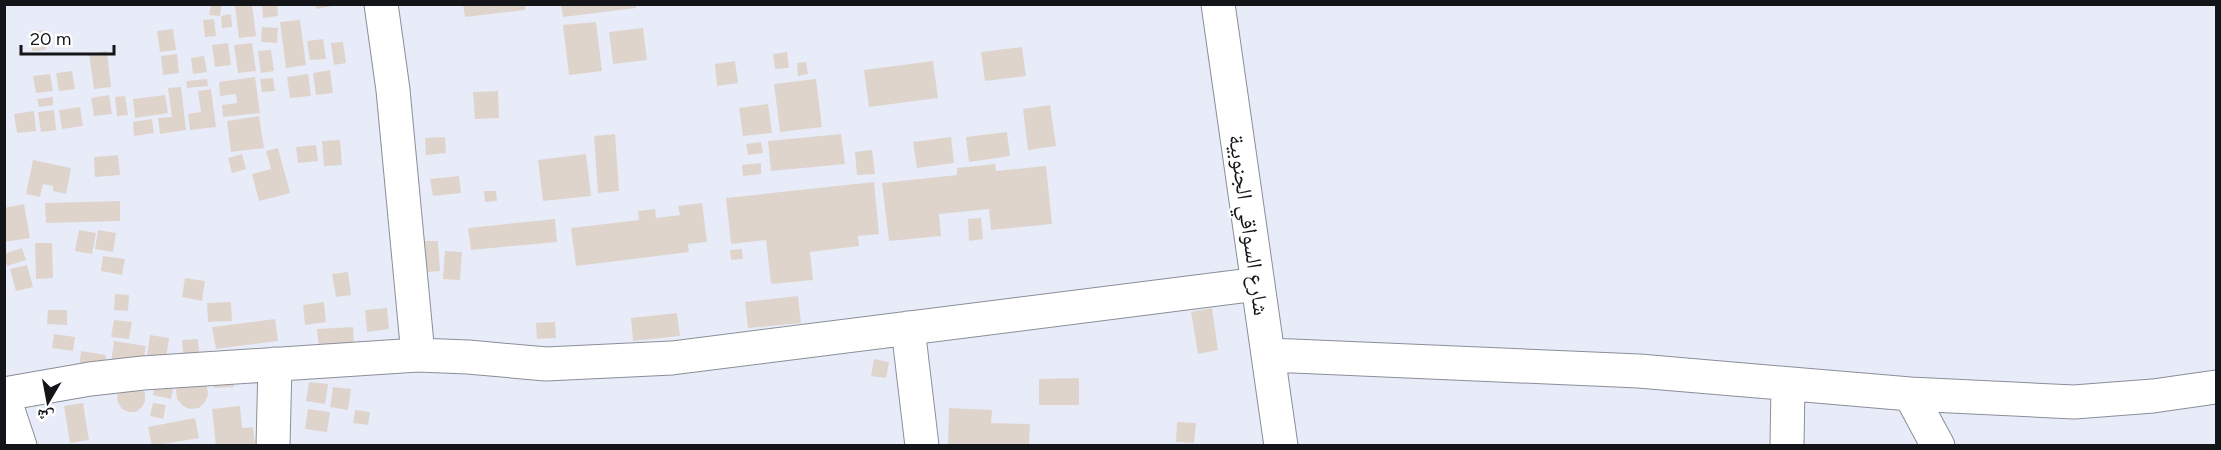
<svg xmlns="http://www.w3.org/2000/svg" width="2221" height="450" font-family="Figtree,'Noto Naskh Arabic',sans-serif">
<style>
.building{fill:#dfd4cc}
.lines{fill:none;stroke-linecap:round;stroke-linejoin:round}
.minor-casing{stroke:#8a8e98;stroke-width:35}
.minor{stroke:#fff;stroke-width:33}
.labels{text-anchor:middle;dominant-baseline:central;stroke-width:4.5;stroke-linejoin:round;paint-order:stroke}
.street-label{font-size:22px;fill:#141519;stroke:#fff}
</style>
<rect width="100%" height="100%" fill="#e8ecf8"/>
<path class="building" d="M211,4H222L220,16L209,15Z
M252,4L256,36L239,38L235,6Z
M262,4H277L278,16L263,18Z
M315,4H331L332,6L316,9Z
M463,4H525V10L465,17Z
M561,4H635L636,8L563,17Z
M231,14L232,27L222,28L221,16Z
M214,19L216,36L205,37L203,20Z
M300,20L306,65L286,68L280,22Z
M596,22L602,71L569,75L563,25Z
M262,27L278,28L277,43L261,42Z
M643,28L647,60L613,64L609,32Z
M173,29L176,50L160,52L157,31Z
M44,30L46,50L32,51L30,32Z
M323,39L326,59L310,60L307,41Z
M343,42L346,63L334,65L331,43Z
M228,43L231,65L215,67L212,45Z
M252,43L256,71L238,73L234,45Z
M1022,47L1026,76L985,81L981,52Z
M271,50L274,71L261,73L258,51Z
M107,51L111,87L94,89L89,54Z
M787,52L789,68L775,69L773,54Z
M177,54L179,73L163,75L161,56Z
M204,56L207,72L193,74L191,58Z
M735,61L738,83L717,86L715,64Z
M933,61L938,98L869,107L864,70Z
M806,62L808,74L798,76L797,63Z
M330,70L333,93L316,95L313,73Z
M72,71L75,89L59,91L56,73Z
M50,74L53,91L36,93L33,76Z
M308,74L311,96L290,98L287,77Z
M255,77L260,113L223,117L222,105L237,103L236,94L220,96L219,82Z
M273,78L275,91L262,92L260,79Z
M207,79L208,86L187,88L186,81Z
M816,79L822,127L780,132L774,84Z
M181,87L186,130L160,134L158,118L172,117L168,88Z
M211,89L216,127L190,130L188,114L201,112L198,91Z
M498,91L499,118L475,119L473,92Z
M109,95L112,114L94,116L91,98Z
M165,95L168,113L135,118L133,99Z
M125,96L128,115L117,116L115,97Z
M53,97V105L39,107L37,99Z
M768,104L772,133L743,136L739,108Z
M1050,105L1056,146L1028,150L1023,109Z
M80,107L83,126L62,129L59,110Z
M54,110L56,130L41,132L38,112Z
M34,111L36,131L17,133L14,114Z
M259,116L264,148L231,152L227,121Z
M152,119L154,133L134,136L133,122Z
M1007,132L1010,156L969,162L966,137Z
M615,134L619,191L598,193L594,136Z
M841,134L845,164L771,171L768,141Z
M445,137L446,153L426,155L425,138Z
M951,137L954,163L917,168L913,142Z
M340,140L342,165L324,166L322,141Z
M761,142L763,153L748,155L746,144Z
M316,145L318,161L298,163L296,147Z
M278,148L290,193L259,201L252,174L271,169L266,151Z
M872,150L875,174L857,175L855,152Z
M242,154L246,169L232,173L228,158Z
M586,154L591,196L543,201L538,160Z
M118,155L120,175L95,177L94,157Z
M33,160L71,168L66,194L53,191V186L43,184L40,197L26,194Z
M761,163V174L743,176L742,165Z
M995,164L996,171L1046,166L1052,224L991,230L989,209L939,214L941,236L889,241L882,183L957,175V168Z
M459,176L461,193L433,196L430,179Z
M874,182L879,234L858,236L859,246L810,252L813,280L771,284L766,240L731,244L726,198Z
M484,191H496L497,201L485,202Z
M120,201V221L46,223L45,203Z
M702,203L707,242L688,244L689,252L576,266L571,228L639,220L638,211L655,209L656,218L680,215L678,206Z
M24,204L30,238L4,242V208Z
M981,218L983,239L969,241L968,219Z
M555,219L557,242L471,250L468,228Z
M79,230L96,233L92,254L75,251Z
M98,230L116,233L113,252L95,249Z
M425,241H438L440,271L427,272Z
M35,243H52L53,278L36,279Z
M22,248L26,260L7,266L4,254Z
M742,249L743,259L731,260L730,250Z
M445,251L462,252L460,280L443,279Z
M103,256L125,259L122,275L101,271Z
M27,265L33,287L16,291L10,269Z
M348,272L351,295L336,297L332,274Z
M185,278L205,281L202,301L182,297Z
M115,294L129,295L128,311L114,310Z
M798,296L801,323L748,328L745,302Z
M231,302L232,321L208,322L207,303Z
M324,302L326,322L305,325L303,305Z
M387,308L389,329L367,332L365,310Z
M1212,308L1218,350L1198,354L1191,312Z
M48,310H67V325L47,324Z
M677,313L680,336L633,341L631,318Z
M275,319L278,341L216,349L212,327Z
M114,320L132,322L129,339L111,337Z
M555,322L556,338L537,339L536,323Z
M353,327L354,346L319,349L317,329Z
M54,334L75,337L73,351L52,348Z
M150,335L169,338L166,359L147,356Z
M198,339L200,362L184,363L182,340Z
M114,341L146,346L142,368L111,363Z
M81,351L106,355L104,371L79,368Z
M874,359L889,362L886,378L871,376Z
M213,373H233L234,387L214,388Z
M157,375L175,379L171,399L153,395Z
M1079,378V405H1039V379Z
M202,380L207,387L208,395L205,402L199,408L190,409L183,406L177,399L176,391L179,383Z
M309,382L328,384L325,404L306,401Z
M140,387L145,393V401L142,407L136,412H129L122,409L118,403L117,396L120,389Z
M333,387L351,389L348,410L330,407Z
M83,403L89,440L70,443L64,406Z
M153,403L166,405L163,419L150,416Z
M240,406L242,428L253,427L255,446H216L212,409Z
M949,408L992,410L991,423L1030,424L1029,446H948Z
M308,409L330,412L327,432L305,429Z
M355,410L370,412L368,425L353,423Z
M195,418L199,438L152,446L148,427Z
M1177,422L1196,423L1194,443L1176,442Z"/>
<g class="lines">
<g class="minor-casing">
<path id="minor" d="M381,4L393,90L418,355L468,357L546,364L672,358L1258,284
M1218,4L1281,446
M908,328L922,446
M1268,355L1639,371L1910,394L2074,402L2153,396L2216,387
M4,394L90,379L143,373L418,355
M1910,394L1938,446
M4,398L20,446
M273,446L275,364
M1787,446L1788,385"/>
</g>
<use href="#minor" class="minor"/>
</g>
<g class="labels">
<g class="street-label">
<text transform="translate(1249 225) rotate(82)">شارع السواقي الجنوبية</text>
</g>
</g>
<rect width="2221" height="450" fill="none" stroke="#141519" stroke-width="12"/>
<g transform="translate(48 402) rotate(190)" stroke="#ffffff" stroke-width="4.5" paint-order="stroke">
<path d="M0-4.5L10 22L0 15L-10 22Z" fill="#141519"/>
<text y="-9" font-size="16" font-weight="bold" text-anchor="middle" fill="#141519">ش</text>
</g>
<path d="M21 45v9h93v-9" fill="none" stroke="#141519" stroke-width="3"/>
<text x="30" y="45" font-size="18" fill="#141519" stroke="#ffffff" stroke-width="4.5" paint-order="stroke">20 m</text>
</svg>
